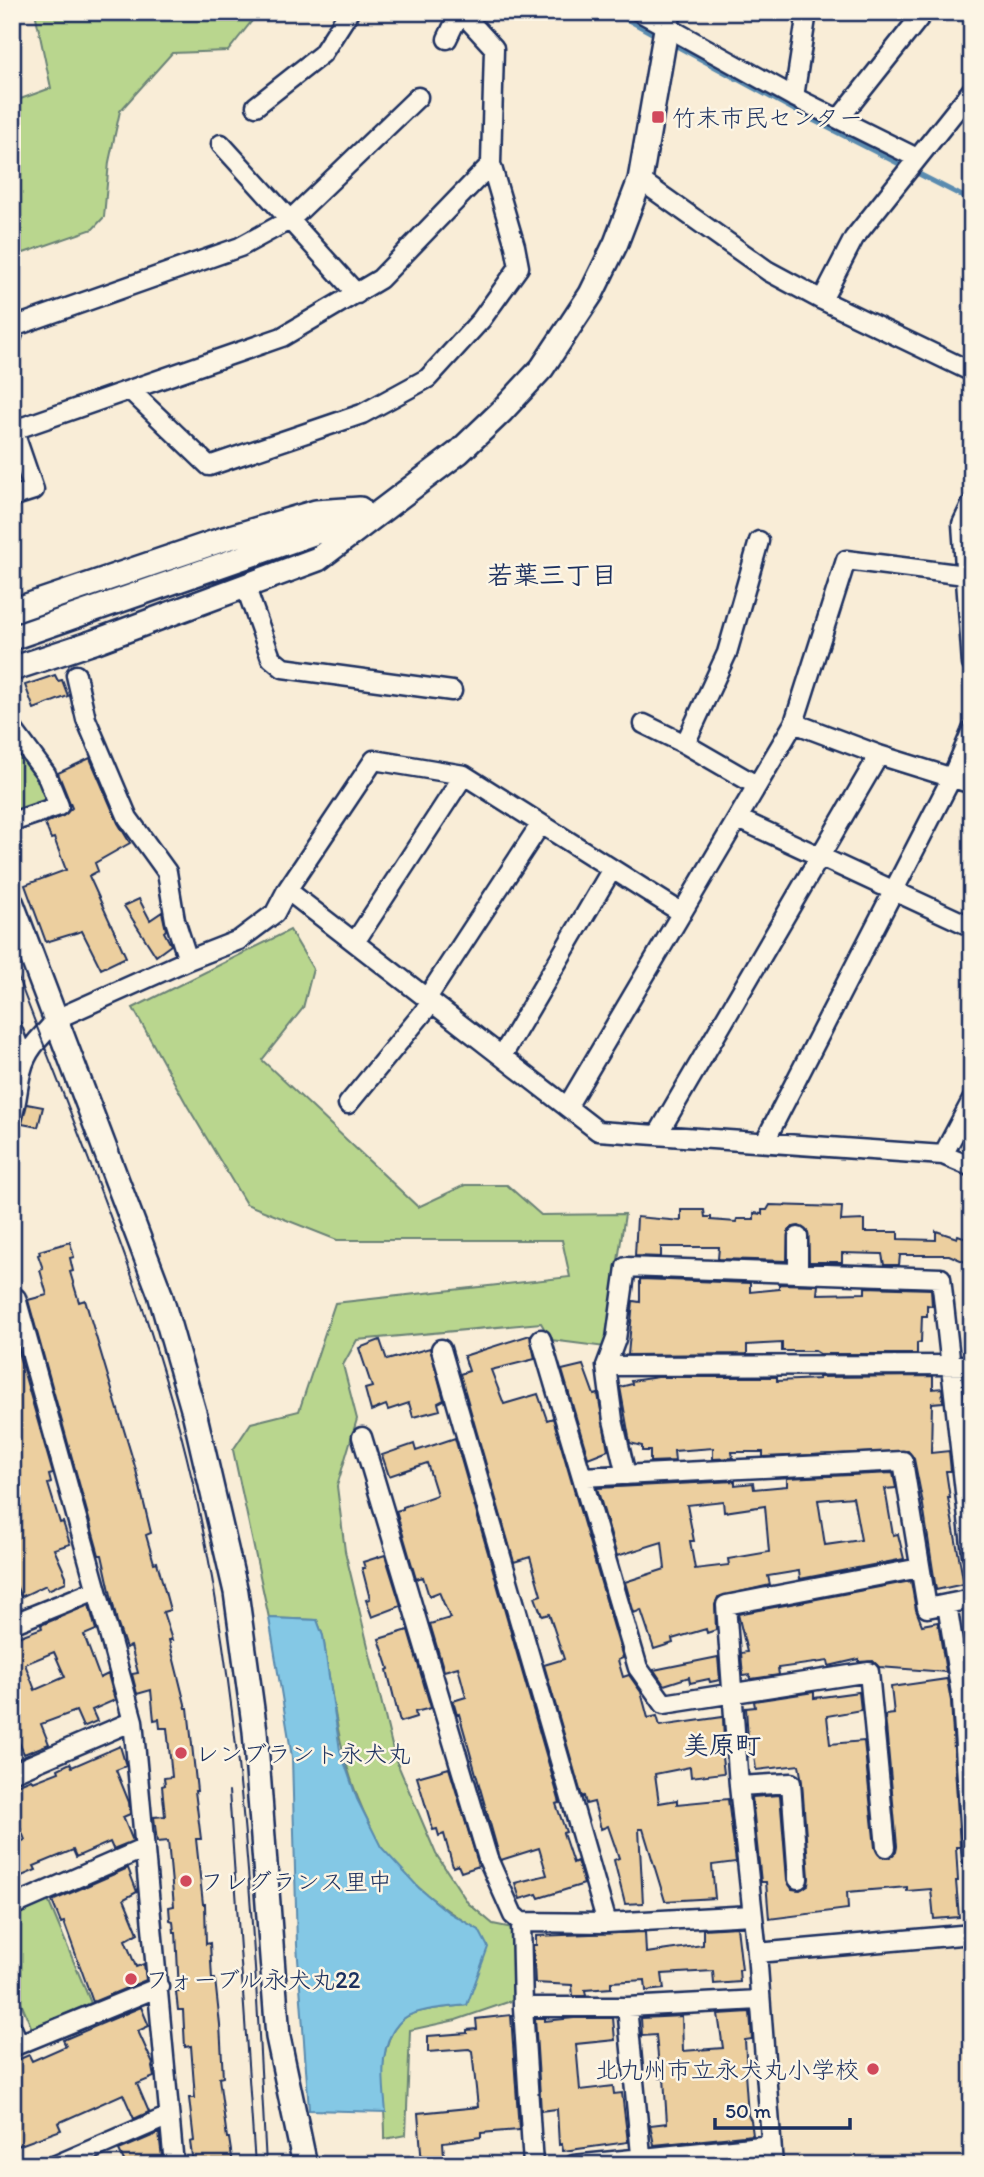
<svg xmlns="http://www.w3.org/2000/svg" width="984" height="2177" font-family="Itim,'Klee One',sans-serif">
<style>
.built{fill:#f5e4c6}
.green{fill:#b9d68e;stroke:#6a8276;stroke-width:2}
.water{fill:#84c8e5;stroke:#5a8baf;stroke-width:2}
.lines{fill:none;stroke-linecap:round;stroke-linejoin:round}
.stream{stroke:#5a8baf;stroke-width:5}
.building{fill:#eccf9f;stroke:#1b2f5e;stroke-width:2;fill-rule:evenodd}
.minor-casing{stroke:#1b2f5e;stroke-width:23}
.tertiary-casing{stroke:#1b2f5e;stroke-width:28}
.minor{stroke:#fcf5e5;stroke-width:18}
.tertiary{stroke:#fcf5e5;stroke-width:23}
.tram{stroke:#1b2f5e;stroke-width:2}
.poi-dot{fill:#d1495b;stroke:#fcf5e5;stroke-width:2.5}
.labels{text-anchor:middle;dominant-baseline:central;stroke-width:5;stroke-linejoin:round;paint-order:stroke}
.poi-label{font-size:24px;fill:#1b2f5e;stroke:#fcf5e5;text-anchor:start}
.neighbourhood-label{font-size:26px;font-weight:bold;fill:#1b2f5e;stroke:#fcf5e5}
</style>
<rect width="100%" height="100%" fill="#f9edd7"/>
<filter id="ink" filterUnits="userSpaceOnUse"><feTurbulence type="fractalNoise" baseFrequency=".0143" numOctaves="2"/><feDisplacementMap in="SourceGraphic" scale="14" xChannelSelector="R" yChannelSelector="G"/><feConvolveMatrix kernelMatrix="1 2 1 2 8 2 1 2 1" color-interpolation-filters="sRGB"/></filter>
<g filter="url(#ink)">
<path class="built" d="M972,1943V2165H782L765,1974L773,1961Z"/>
<path class="green" d="M35,12H259L228,51L172,53L120,111L109,162L104,217L93,229L12,257V102L51,88Z
M12,739L48,792L44,803L12,815Z
M290,930L313,969L303,1008L262,1060L418,1207L465,1185H507L541,1215L625,1214L605,1347L551,1340L541,1323L357,1340L343,1365L357,1419L337,1486L345,1551L395,1758L436,1854L468,1903L493,1924L513,1928L514,2000L456,2020L410,2030L406,2135L385,2139C386,2102 372,2046 403,2019C415,2009 451,2007 467,2005L479,1930C443,1910 406,1881 381,1847C376,1840 373,1831 369,1823C339,1763 333,1702 323,1636L317,1620L269,1618L233,1450L251,1423L299,1411L335,1303L570,1277L562,1240H337L246,1204L188,1107L133,1008Z
M48,1900L91,2003L32,2029L12,1982V1916Z"/>
<path class="water" d="M269,1618L317,1620L323,1636L340,1750L357,1799L381,1847L419,1888L448,1912L479,1930L488,1947L467,2005C451,2007 415,2009 403,2019C377,2042 383,2081 386,2112L309,2110L297,1945L292,1757Z"/>
<g class="lines">
<path class="stream" d="M614,12L659,37
M671,43L811,119L972,201"/>
</g>
<path class="building" d="M55,675L58,681L62,680L68,696L34,709L25,685Z
M90,758L118,823L130,843L95,863L98,871L89,876L126,957L101,969L82,931L46,942L25,885L66,870L54,838L51,839L45,823L63,816L72,808L58,773Z
M139,899L150,920L162,912L166,930L164,932L171,945L156,956L124,906Z
M27,1104L43,1107L38,1127L22,1124Z
M770,1205L842,1207L841,1221L864,1220V1232H898V1239L936,1240V1231L957,1238L958,1235L972,1240V1265L949,1255H900L899,1265H884L882,1254L842,1253V1262H809L808,1232L799,1226L793,1227L788,1232L787,1261L718,1259L719,1247H661V1257L635,1256L637,1217L681,1221V1210H704L705,1217H711V1220L736,1222L737,1219H754V1213L762,1214V1210H767Z
M70,1242L74,1257L70,1258L73,1271L70,1272L79,1302L85,1300L136,1470L151,1533L146,1535L154,1563L157,1562L170,1610L163,1612L172,1640H169L186,1708H188L197,1791H195L201,1839H196L203,1904H205L206,1944L210,1943L212,1979H215L220,2025L223,2077L219,2078L227,2138H229L233,2164L193,2163L190,2142L194,2141L189,2098H195L191,2046L185,2047L183,2010H178L176,1992H179L176,1932H174L173,1921L170,1920L169,1907L174,1906L168,1841L157,1842L154,1817L165,1816L162,1786L165,1785L164,1778L172,1777L167,1728H160L159,1719L154,1720L151,1690L137,1694L132,1674L138,1673L131,1646L126,1648L117,1622L102,1555H99L28,1300L47,1295L40,1270L43,1269L38,1255L40,1254L39,1251Z
M640,1279L750,1283V1292L779,1289V1284L818,1285L817,1294L865,1293V1287L931,1289L932,1306L927,1305V1316H922L921,1342L917,1343V1354H820L815,1351H782V1343L747,1345V1354L628,1355L633,1301L640,1302Z
M12,1331L53,1474L49,1475L51,1483L48,1484L60,1523L63,1522L70,1544L54,1549L66,1576V1582L48,1590L46,1585L21,1597L12,1576Z
M530,1335L535,1359L491,1370L504,1404L538,1394L547,1420L553,1418L623,1658L618,1660L623,1677L629,1675L641,1692L648,1718L657,1716L660,1726L723,1717L724,1742H720L724,1773L691,1777L690,1767L655,1774L659,1803L677,1800V1804L728,1799L736,1862L712,1865L715,1898L665,1901L643,1829H639L643,1903L625,1904L614,1860L619,1858L608,1826L601,1829L594,1802L586,1804L584,1796L582,1797L544,1665L564,1659L549,1614L542,1616L535,1597L541,1595L530,1557L514,1562L460,1374L469,1371L464,1356Z
M380,1340L387,1360L430,1348L444,1400L438,1403L440,1410L413,1417L409,1403L388,1410L386,1405L371,1411L365,1389L372,1387L359,1348Z
M583,1365L594,1395L598,1394L608,1450L588,1458L562,1370Z
M933,1376V1389L942,1388L943,1402L932,1403L931,1453L949,1451L951,1471H946L950,1498H948L964,1584L936,1590L922,1499L914,1459L908,1451L763,1457V1452H732L733,1458L713,1459V1448L674,1451L675,1461L650,1462V1451H642V1446L630,1443L620,1387L632,1384L631,1381L658,1377H777V1381L819,1379V1377Z
M455,1438L560,1803L556,1804L566,1832L563,1833L573,1863L577,1861L584,1884L539,1898L537,1894L520,1899L515,1883L547,1875L539,1848L501,1860L499,1855L459,1714L457,1715L453,1701L466,1697L458,1667L444,1671L430,1624L450,1618L439,1592L429,1596L423,1577L416,1579L396,1511L403,1509V1507L437,1495L427,1463L389,1476L382,1455L414,1444L416,1451Z
M893,1473L896,1488L885,1489L893,1535L898,1534L904,1559L800,1579L799,1571L768,1576L770,1585L718,1597L715,1605L716,1630L707,1633L706,1629L672,1639L673,1643L654,1649L641,1610L634,1613L625,1582L665,1569L662,1542L617,1556L597,1488L735,1481V1485L753,1483L754,1489L787,1486V1478ZM853,1497L861,1540L825,1545L818,1500ZM723,1501L724,1512L765,1506L769,1552L728,1559L729,1565L695,1569L690,1541H694L687,1505Z
M385,1555L401,1606L372,1617L366,1600L370,1599L362,1568H365L363,1562Z
M911,1581L916,1610L922,1625L938,1622L946,1672L879,1667L873,1661L859,1662V1659L829,1666L828,1661L778,1668L779,1675L751,1679L750,1675L743,1676L741,1653L747,1652L738,1614Z
M89,1605L96,1630L84,1635L100,1678L108,1674L115,1700L92,1710L97,1721L83,1727L76,1711L41,1724L49,1744L24,1754L12,1726V1635L15,1638L42,1628L41,1625ZM54,1652L65,1677L35,1690L25,1664Z
M408,1630L431,1708L415,1712L416,1717L400,1722L387,1670L389,1669L379,1639Z
M718,1657L720,1680L710,1682L709,1679L690,1683L689,1677L664,1685L654,1670Z
M947,1679L951,1701L960,1847H956L958,1881H956L959,1917L934,1919L931,1889L907,1891V1887L847,1892L848,1909L769,1919L766,1882H761L752,1797L780,1795L787,1880L792,1889L800,1890L808,1885L809,1878L802,1782L799,1765L756,1770L754,1755L749,1756L746,1708L755,1707L754,1701L814,1692V1698L859,1692L861,1710L827,1716L830,1744L864,1741L875,1848L881,1857L888,1858L896,1852L897,1846L885,1715L894,1714L891,1687Z
M120,1746L126,1766L116,1770L129,1802L130,1814L123,1817L133,1841L113,1849L110,1842L76,1857L73,1850L34,1866L36,1870L17,1878L12,1867V1845L25,1840L12,1807V1787L31,1779L33,1782L59,1772L58,1769L70,1763L72,1767Z
M449,1768L479,1866L461,1872L458,1865L453,1867L444,1834L439,1836L437,1829L433,1830L417,1777Z
M128,1868L137,1892L124,1899L138,1933L125,1940L136,1967L144,1964L146,1980L93,2002L64,1922L61,1923L52,1901Z
M737,1927L742,1970H739L740,1982L714,1984L713,1971L662,1974L664,1989L646,1991L645,1980L611,1982V1988L585,1990L586,1996H573L572,1985L535,1983L533,1945H536V1936L645,1932L646,1953L703,1945V1929Z
M141,2007L149,2026L138,2031L153,2064L152,2067L154,2077L137,2084L149,2112L134,2119L123,2094L58,2123L61,2130L12,2148V2066L17,2064L15,2061L29,2055L32,2061L66,2046L63,2040Z
M750,2012L752,2039L745,2040L747,2073H745L748,2115L751,2120L753,2135L654,2145L650,2125L667,2123L664,2078H660L656,2035L642,2036L641,2018L682,2016L683,2051L723,2048L718,2014Z
M511,2015L519,2130L481,2133V2137L443,2142L444,2157H439L440,2165H422L418,2113L478,2107L472,2051L469,2049L428,2052V2036L467,2033V2030L477,2029L476,2019Z
M535,2018H545V2021L574,2018H613L615,2040L576,2044L580,2090L613,2086L614,2094L622,2093L628,2142L563,2151L562,2144L559,2145L557,2109L541,2111Z
M159,2133L162,2158L148,2165H126L119,2150Z
M755,2158V2165H689Z"/>
<g class="lines">
<g class="minor-casing">
<path id="minor" d="M640,12L794,97L917,158
M447,39L460,12
M794,97L807,12
M256,106L322,54L349,12
M839,119L924,12
M221,144L357,294
M640,180L768,271L822,300L972,372
M822,300L854,238L972,90
M12,336L16,326L240,247L291,219L418,97
M130,390L209,466L362,414L428,378L481,320L519,267L515,246L491,164L494,48L461,12
M12,426L34,490L12,497
M14,430L282,337L380,279L491,164
M972,503L962,524L972,664
M246,588L271,658L283,668L452,691
M76,675L86,719L128,818L167,872L175,920L188,960
M794,723L846,560L965,575
M644,724L685,744
M12,728L46,774L59,806L12,822
M756,785L685,744L727,653L759,541
M739,819L972,927
M287,890L598,1131L943,1155L972,1167
M355,942L464,775
M427,998L540,825
M12,1029L24,1061
M502,1056L612,869
M348,1104L432,1002
M567,1107L794,723L879,755L972,784
M12,1117C19,1098 17,1076 26,1058C34,1040 46,1034 56,1019L188,960L239,940L275,913L287,890L374,760L464,775L682,913
M658,1134L879,755
M765,1141L952,777L972,730
M943,1155L972,1100
M798,1273V1237
M16,1298L133,1721L174,2165
M541,1339L582,1477
M441,1349L607,1923
M606,1366L972,1365
M362,1437L488,1859L513,1915L521,1922L607,1923L752,1915
M626,1475L613,1420L606,1366L616,1339L626,1267L941,1278L972,1554
M947,1604L962,1700L972,1857
M12,1624L96,1590
M12,1773L133,1721
M739,1786L791,1783L798,1879
M886,1847L869,1672L664,1704L638,1668L582,1477L903,1461L927,1608L972,1599
M12,1906L145,1848
M521,1922L523,2007L533,2165
M757,1953L972,1934
M523,2007H627L759,2000
M627,2007L642,2165
M12,2028L19,2044
M12,2047L159,1987
M56,2165L169,2116
M574,2165L771,2145
M773,2165L757,1953L739,1786L726,1605L920,1568"/>
</g>
<g class="tertiary-casing">
<path id="tertiary" d="M12,611L224,539L316,512L360,509
M12,638L365,515
M12,669L94,642L318,559L459,452L502,411L542,368L591,294L616,243L640,180L669,12
M12,904L160,1294L195,1416L236,1592L255,1731L278,2037L305,2165"/>
</g>
<use href="#minor" class="minor"/>
<use href="#tertiary" class="tertiary"/>
<path class="tram" d="M12,962C76,1132 151,1301 192,1479C243,1701 254,1937 266,2165
M229,1791L255,2165"/>
</g>
</g>
<g class="poi-dot">
<rect x="651" y="110" width="14" height="14" rx="3.5"/>
<circle cx="181" cy="1753" r="7"/>
<circle cx="186" cy="1881" r="7"/>
<circle cx="131" cy="1979" r="7"/>
<circle cx="873" cy="2069" r="7"/>
</g>
<g class="labels">
<g class="poi-label">
<text x="672" y="117">竹末市民センター</text>
<text x="195" y="1753">レンブラント永犬丸</text>
<text x="200" y="1881">フレグランス里中</text>
<text x="145" y="1979">フォーブル永犬丸22</text>
<text x="859" y="2069" text-anchor="end">北九州市立永犬丸小学校</text>
</g>
<g class="neighbourhood-label">
<text x="552" y="575">若葉三丁目</text>
<text x="722" y="1745">美原町</text>
</g>
</g>
<rect width="984" height="2177" fill="none" stroke="#fcf5e5" stroke-width="42"/>
<rect x="21" y="21" width="942" height="2135" fill="none" stroke="#1b2f5e" stroke-width="2.5" filter="url(#ink)"/>
<path d="M715 2118v10h135v-10" fill="none" stroke="#1b2f5e" stroke-width="3.5"/>
<text x="725" y="2118" font-size="21" fill="#1b2f5e" stroke="#fcf5e5" stroke-width="5" paint-order="stroke">50 m</text>
</svg>
